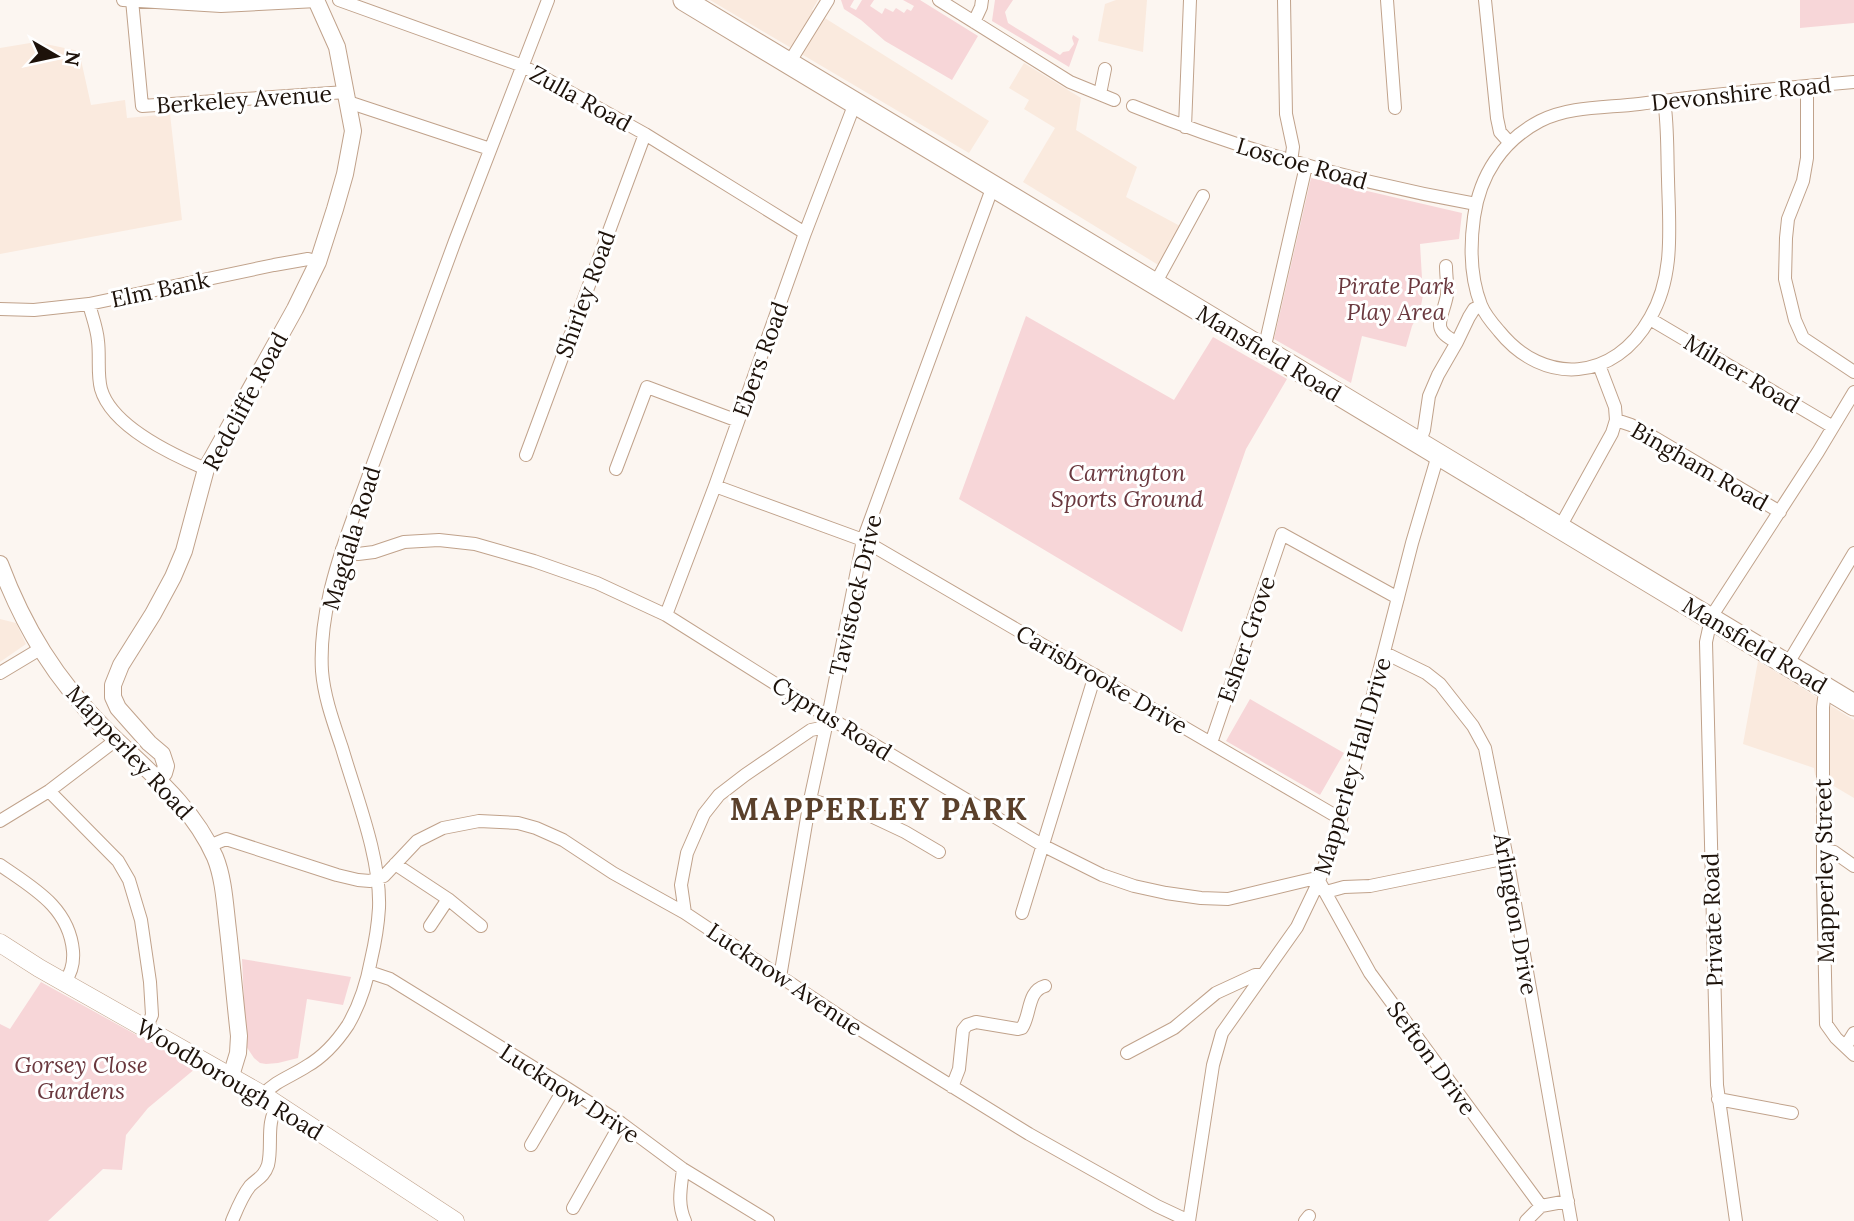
<svg xmlns="http://www.w3.org/2000/svg" width="1854" height="1221" font-family="Lora,serif">
<style>
.built{fill:#faeade}
.green{fill:#f7d6d8}
.lines{fill:none;stroke-linecap:round;stroke-linejoin:round}
.minor-casing{stroke:#c0a28b;stroke-width:14}
.tertiary-casing{stroke:#c0a28b;stroke-width:18}
.secondary-casing{stroke:#c0a28b;stroke-width:19}
.trunk-casing{stroke:#c0a28b;stroke-width:23}
.minor{stroke:#fff;stroke-width:12}
.tertiary{stroke:#fff;stroke-width:16}
.secondary{stroke:#fff;stroke-width:18}
.trunk{stroke:#fff;stroke-width:21}
.labels{text-anchor:middle;dominant-baseline:central;stroke-width:6;stroke-linejoin:round;paint-order:stroke}
.street-label{font-size:23px;fill:#1d120a;stroke:#fff}
.park-label{font-size:23px;font-style:italic;fill:#6a383e;stroke:#fff}
.district-label{font-size:30px;font-weight:bold;letter-spacing:2px;fill:#5a402b;stroke:#fff}
</style>
<rect width="100%" height="100%" fill="#fcf6f1"/>
<path class="built" d="M710,0H818L812,10L989,121L969,153Z
M1116,0H1147L1143,52L1098,41L1105,4Z
M36,42L79,51L91,105L125,100L127,118L170,114L182,220L0,254V48Z
M1024,63L1081,98L1076,130L1137,167L1126,197L1180,226L1160,266L1023,182L1055,128L1024,109L1029,100L1009,88Z
M0,619L16,623L26,644L0,662Z
M1758,661L1854,720V798L1815,775L1814,768L1743,744Z"/>
<path class="green" d="M841,0H854L850,7L856,10L862,0H874L870,6L882,14L885,8L893,12L896,8L904,13L907,9L911,11L914,6L903,0H920L978,36L952,80L885,41L861,20L844,9Z
M995,0H1013L1005,12L1008,23L1060,55L1063,52L1069,51L1074,44L1072,38L1073,35L1079,39L1069,67L992,21Z
M1800,0H1854V23L1800,28Z
M1311,178L1462,213L1459,239L1420,244L1423,295L1420,311L1412,326L1406,347L1362,336L1351,383L1274,339Z
M1026,316L1174,400L1213,337L1287,379L1246,449L1182,632L959,499Z
M1250,699L1344,753L1320,795L1226,741Z
M242,959L351,977L343,1005L307,999L298,1058L278,1063L266,1064L260,1063L254,1058L246,1046Z
M41,982L196,1068L148,1108L126,1135L122,1170L103,1169L48,1221H0V1024L10,1029Z"/>
<g class="lines">
<g class="minor-casing">
<path id="minor" d="M123,0L221,6L317,1
M132,0L142,106L346,92
M339,0L523,66L645,134L805,233
M939,0L1070,82L1114,100
M1284,0L1286,114L1293,147L1291,162
M1387,0L1395,108
M1485,0L1497,118L1500,132L1509,142
M974,22L981,7L982,0
M789,63L828,0
M1807,86V158L1803,181L1788,219L1786,238L1785,279L1795,320L1803,338L1854,372
M1100,94L1105,69
M1664,100C1668,126 1667,152 1668,179C1669,226 1675,276 1650,318C1615,381 1544,387 1499,331C1492,323 1485,315 1481,305C1470,277 1470,246 1474,217C1480,175 1502,141 1540,121C1570,106 1606,108 1639,104C1710,94 1782,88 1854,82
M348,102L490,149
M1133,106C1244,151 1358,183 1476,204
M1185,127L1190,0
M1446,266C1446,276 1448,286 1447,295C1443,318 1429,330 1457,342
M1155,284L1203,196
M89,304C92,316 97,328 98,341C100,357 97,374 101,389C112,427 173,455 206,469
M0,309L34,310L89,304L274,265L308,259L318,262
M1650,319L1833,427
M1264,350L1306,166
M1616,420L1631,425L1655,438L1780,512
M1419,443L1424,430L1429,396L1438,375L1457,342L1469,317L1474,309L1481,306
M526,455L645,134
M616,469L647,387L738,421
M715,486L863,540L1341,819
M1560,527L1612,433L1616,420L1615,407L1599,365
M342,549L358,554L374,552L404,542L439,540L475,544L534,561L597,583L666,615L828,717L1042,845L1102,875L1134,886L1166,893L1201,898L1228,899L1312,879L1319,881L1370,973L1541,1206L1568,1201
M666,615L715,486L805,233L855,103
M1385,653L1426,673L1440,684L1473,726L1485,748L1507,858L1571,1221
M1787,665L1854,553
M0,673L40,649
M1829,690L1824,699L1823,707V878L1826,1024L1836,1038L1854,1055
M1211,743L1282,534L1398,598
M49,791L118,861L129,880L141,920L150,982L152,1015L146,1029
M810,800L871,816L905,832L939,852
M0,821L49,791L116,740
M209,846L226,839L337,875L358,880L370,881L384,876L417,841L443,828L479,821L518,823L536,828L563,840L613,873L685,913L853,1025L1029,1134L1157,1206L1189,1221
M1823,850L1834,852L1854,866
M395,864L448,899L481,926
M0,865C33,888 69,907 73,951C74,963 72,972 65,982
M1326,892L1344,887L1370,886L1507,858
M685,913L681,885L687,853L704,814L719,795L745,775L811,730L826,727
M1022,913L1095,675
M430,926L448,899
M369,972L390,979L565,1087L621,1123L683,1169L768,1221
M780,977L810,800L828,717L863,540L993,186
M1846,1046L1854,1033
M1127,1053L1174,1028L1216,993L1255,975H1263
M952,1087L959,1069L963,1030L967,1025L976,1022L1018,1029L1022,1028C1031,1014 1027,991 1045,986
M263,1095C275,1081 292,1076 307,1066C323,1057 338,1040 348,1025C359,1006 367,982 371,960C375,943 378,925 379,908C381,858 356,796 342,748C334,724 324,697 322,671C319,620 335,568 352,521L455,241L548,0
M1718,1099L1792,1113
M531,1145L565,1087
M683,1169C681,1188 677,1203 685,1221
M573,1208L621,1123
M232,1221C237,1209 242,1196 250,1186C257,1179 264,1177 268,1165C273,1145 265,1123 278,1105
M1189,1221L1213,1065L1222,1033L1297,927L1319,881L1341,819L1412,543L1438,455
M1305,1221L1309,1216
M1526,1221L1541,1206
M1736,1221L1717,1085L1706,642L1711,619L1715,611L1818,452L1854,392"/>
</g>
<g class="tertiary-casing">
<path id="tertiary" d="M0,564C24,628 56,680 105,729C145,769 191,803 215,857C224,879 225,906 228,930C232,965 235,1001 239,1036L238,1053L231,1076
M159,779L164,773L166,766L162,754L149,743L118,708L113,697V685L121,665L153,614L173,577L184,551L206,469L295,309L318,262L335,209L345,174L353,131L337,47L316,0"/>
</g>
<g class="secondary-casing">
<path id="secondary" d="M0,943L39,968L263,1095L455,1221"/>
</g>
<g class="trunk-casing">
<path id="trunk" d="M684,0L1854,705"/>
</g>
<use href="#minor" class="minor"/>
<use href="#tertiary" class="tertiary"/>
<use href="#secondary" class="secondary"/>
<use href="#trunk" class="trunk"/>
</g>
<g class="labels">
<g class="street-label">
<text transform="translate(1741 93) rotate(-6)">Devonshire Road</text>
<text transform="translate(581 98) rotate(29)">Zulla Road</text>
<text transform="translate(244 99) rotate(-4)">Berkeley Avenue</text>
<text transform="translate(1302 163) rotate(16)">Loscoe Road</text>
<text transform="translate(160 289) rotate(-12)">Elm Bank</text>
<text transform="translate(585 294) rotate(-70)">Shirley Road</text>
<text transform="translate(1269 353) rotate(31)">Mansfield Road</text>
<text transform="translate(760 359) rotate(-70)">Ebers Road</text>
<text transform="translate(1742 373) rotate(31)">Milner Road</text>
<text transform="translate(245 401) rotate(-62)">Redcliffe Road</text>
<text transform="translate(1700 466) rotate(30)">Bingham Road</text>
<text transform="translate(351 538) rotate(-73)">Magdala Road</text>
<text transform="translate(855 595) rotate(-77)">Tavistock Drive</text>
<text transform="translate(1246 639) rotate(-71)">Esher Grove</text>
<text transform="translate(1755 645) rotate(31)">Mansfield Road</text>
<text transform="translate(1102 679) rotate(30)">Carisbrooke Drive</text>
<text transform="translate(832 718) rotate(32)">Cyprus Road</text>
<text transform="translate(130 752) rotate(47)">Mapperley Road</text>
<text transform="translate(1352 766) rotate(-74)">Mapperley Hall Drive</text>
<text transform="translate(1824 871) rotate(-91)">Mapperley Street</text>
<text transform="translate(1516 914) rotate(80)">Arlington Drive</text>
<text transform="translate(1712 920) rotate(-92)">Private Road</text>
<text transform="translate(785 979) rotate(34)">Lucknow Avenue</text>
<text transform="translate(1432 1058) rotate(54)">Sefton Drive</text>
<text transform="translate(230 1079) rotate(31)">Woodborough Road</text>
<text transform="translate(570 1093) rotate(33)">Lucknow Drive</text>
</g>
<g class="park-label">
<text x="1396" y="285">Pirate Park<tspan x="1396" dy="26">Play Area</tspan></text>
<text x="1127" y="472">Carrington<tspan x="1127" dy="26">Sports Ground</tspan></text>
<text x="81" y="1064">Gorsey Close<tspan x="81" dy="26">Gardens</tspan></text>
</g>
<g class="district-label">
<text x="879" y="809">MAPPERLEY PARK</text>
</g>
</g>
<g transform="translate(56 56) rotate(99)" stroke="#ffffff" stroke-width="5" paint-order="stroke">
<path d="M0-5L12 26L0 18L-12 26Z" fill="#1d120a"/>
<text y="-10" font-size="19" font-weight="bold" text-anchor="middle" fill="#1d120a">N</text>
</g>
</svg>
